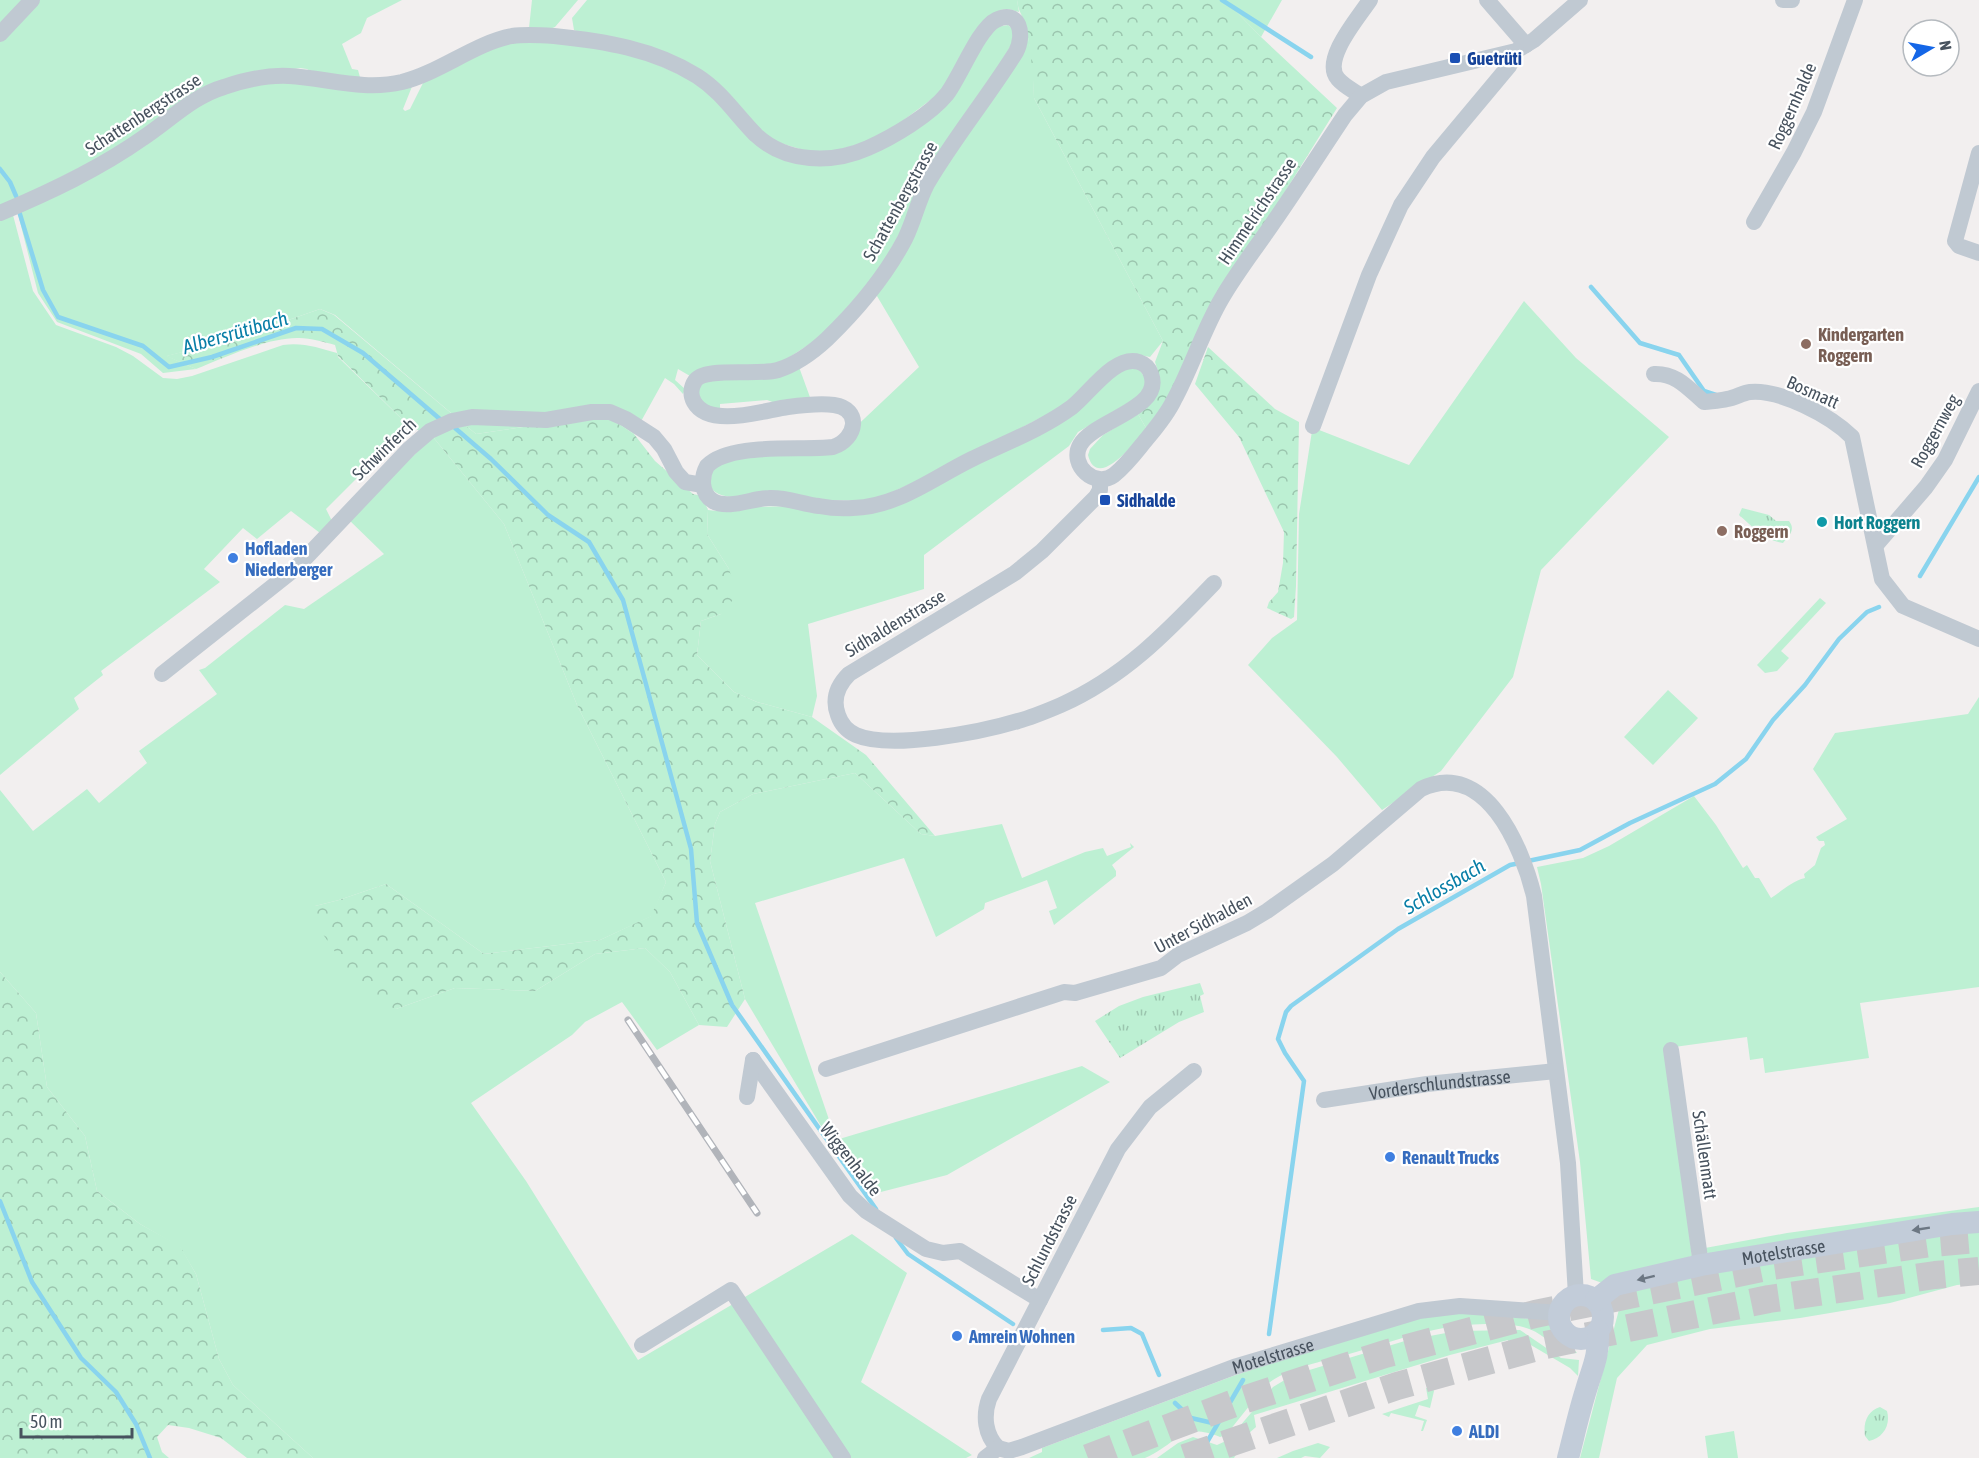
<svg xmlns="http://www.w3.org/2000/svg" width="1979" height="1458" font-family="'Asap Condensed',sans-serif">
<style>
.grass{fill:#bdf0d3}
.forest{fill:url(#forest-crowns)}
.park{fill:url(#park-tufts)}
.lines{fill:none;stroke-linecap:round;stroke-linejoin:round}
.stream{stroke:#89d4ee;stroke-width:4.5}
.highway-tunnel{stroke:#c7c8cb;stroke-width:28;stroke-dasharray:28 14;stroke-linecap:butt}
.street{stroke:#c0c9d2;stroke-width:16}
.secondary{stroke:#c2ccd9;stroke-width:22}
.rail-casing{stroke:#b1b4ba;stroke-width:7}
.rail{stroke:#fff;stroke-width:4.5;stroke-dasharray:14;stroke-linecap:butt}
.oneway{fill:#6c7783}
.transit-dot{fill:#1a4fb4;stroke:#fff;stroke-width:2}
.education-dot{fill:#8d6e63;stroke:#fff;stroke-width:2}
.culture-dot{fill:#0f9aa8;stroke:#fff;stroke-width:2}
.shop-dot{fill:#3f7fe0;stroke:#fff;stroke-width:2}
.labels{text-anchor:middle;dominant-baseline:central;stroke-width:4.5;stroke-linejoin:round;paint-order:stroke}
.transit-label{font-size:18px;font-weight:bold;fill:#164399;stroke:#fff;text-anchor:start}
.street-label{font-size:18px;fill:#47525e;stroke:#fff}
.education-label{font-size:18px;font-weight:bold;fill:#785e54;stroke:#fff;text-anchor:start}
.culture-label{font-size:18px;font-weight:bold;fill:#0d838f;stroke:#fff;text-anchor:start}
.shop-label{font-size:18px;font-weight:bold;fill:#366cbe;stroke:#fff;text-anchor:start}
.water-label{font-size:20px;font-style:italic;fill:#087ea7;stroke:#fff}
</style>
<defs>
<pattern id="forest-crowns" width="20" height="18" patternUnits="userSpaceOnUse" patternTransform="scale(1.5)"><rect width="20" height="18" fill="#bdf0d3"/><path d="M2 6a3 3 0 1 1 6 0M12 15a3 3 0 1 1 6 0" fill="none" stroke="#9bc5ae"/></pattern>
<pattern id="park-tufts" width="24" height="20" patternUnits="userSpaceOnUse" patternTransform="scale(1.5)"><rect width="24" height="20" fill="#bdf0d3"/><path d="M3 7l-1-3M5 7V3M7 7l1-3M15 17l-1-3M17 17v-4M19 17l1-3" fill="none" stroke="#9bc5ae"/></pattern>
</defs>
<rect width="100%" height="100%" fill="#f2efef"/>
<path class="grass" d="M0,0H402L367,18L361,33L342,44L352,69L358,70L361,81L318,76L307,69L300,68L258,75L0,209Z
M532,0H578L555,27L550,29L529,28Z
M587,0H1017L1019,12L1008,9L1000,10L945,89L880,138L820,155L770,140L715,84L574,30L572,18Z
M1225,0H1282L1261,37Z
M1008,25L1013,29L1016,37L914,207L876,276L819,338L782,362L690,376L678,369L675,380L685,389L683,394L674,384L665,378L634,434L605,415L476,434L335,315L320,309L234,339L167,356L196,369L163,373L141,354L57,322L38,293L18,214L210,96L271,81L413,84L403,109L405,111L410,109L425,79L493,46L525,40L627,51L703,85L749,133L827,163L930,115L996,27Z
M1028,37L1033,62L1034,98L1163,341L1150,357L1140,355L1061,407L937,472L872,501L737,498C726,496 717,496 710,487L713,463L721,459L829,452L919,367L874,291L926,196Z
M13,215L33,291L56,325L116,347L133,356L163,378L177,379L192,376L283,345C303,342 319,348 337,353L338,357L409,426L326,509L333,523L320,533L291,511L257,539L243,528L204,569L220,582L101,671L103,675L74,698L79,709L0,775V217Z
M1524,301L1576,358L1669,437L1541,570L1513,677L1441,771L1382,810L1337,757L1248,665L1272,638L1297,620L1299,514L1312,431L1314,428L1409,465Z
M799,367L811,400L778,404L767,400L720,404V409L708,408L698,398L699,383Z
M1123,368L1139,369L1147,381L1140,396L1078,432L1069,446L924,555V589L808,624L817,696L812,717L757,702L734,692L697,655L701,621L721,614L729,569L707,534L708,510L717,511L747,507L898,504Z
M1138,414L1146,428C1137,441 1097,492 1088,455L1090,449L1103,435Z
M433,437L504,524L577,705L666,882L652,916L600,940L484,954L386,884L339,900L315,906L396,1009L455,988L535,991L595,954L645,948L670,972L699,1025L657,1050L622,1002L585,1022L572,1035L471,1103L526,1181L638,1360L852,1234L907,1273L861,1382L972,1455L966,1458H313L233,1385L219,1359L196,1274L180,1247L140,1224L97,1191L85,1136L47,1087L36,1013L0,972V790L33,831L87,789L99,803L147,763L139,751L217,694L199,670L205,668L285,605L304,609L384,554L347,518Z
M1820,598L1826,603L1781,651L1789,658L1777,671L1765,673L1757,665Z
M1668,690L1698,718L1653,765L1624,737Z
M1979,697V987L1860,1003L1869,1058L1765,1073L1763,1058L1750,1060L1747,1037L1667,1048L1692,1256L1605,1284L1591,1279L1580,1162L1541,884L1537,867L1583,858L1609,846L1694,796L1716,825L1743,868L1747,865L1755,878H1759L1771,898C1782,891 1792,881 1805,878L1804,874L1815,865L1821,848L1825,845L1824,841H1819L1816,837L1847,819L1813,769L1835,733L1968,714Z
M855,773L921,834L935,836L1002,824L1022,878L1085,852L1103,848L1107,856L1131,847L1130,843L1134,847L1112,865L1116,871V876L1054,925L1049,911L1057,908L1047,880L985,903L984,909L936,937L904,858L755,903L836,1140L1082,1066L1110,1082L947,1175L873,1194L848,1171L745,999L710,861L715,824L720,812L753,794Z
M1979,1207V1218L1709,1256L1705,1248L1787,1233Z
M1979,1232V1283L1957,1285L1890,1303L1800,1318L1710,1329L1647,1345L1617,1378L1599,1458H1580L1622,1298L1627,1293L1704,1274L1926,1238Z
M1470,1313L1542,1320L1554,1327L1577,1353L1565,1354C1551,1344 1540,1331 1523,1327C1507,1322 1466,1324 1449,1327C1418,1332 1387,1343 1356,1352C1327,1361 1290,1366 1266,1385L1226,1435L1220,1437C1180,1421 1178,1444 1145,1458H1029L1042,1452V1448L1233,1376L1312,1350L1434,1314Z
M1520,1330L1561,1358L1579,1360L1578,1376L1570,1368L1524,1341L1517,1351H1511L1508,1340L1450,1355L1254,1415L1256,1427L1248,1434L1234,1458H1157L1178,1443L1193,1437L1217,1445L1228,1440L1273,1387L1293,1375L1408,1340L1457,1331Z
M1432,1387L1434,1391L1430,1408L1419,1405L1415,1416L1427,1420L1423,1431H1421L1424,1421L1391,1413L1389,1417L1382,1414L1428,1399L1426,1388Z
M1734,1431L1738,1458H1708L1705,1436Z
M1318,1443L1330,1447L1320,1458L1305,1456L1301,1458H1277L1293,1451Z"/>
<path class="forest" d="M1017,0H1225L1261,37L1337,108L1195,337L1170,397L1146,428L1138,414L1158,371L1155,362L1163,341L1034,98C1033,73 1031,51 1026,27C1024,17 1018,12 1017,0Z
M320,309L334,315L476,434L605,415L634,434L655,461L693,494L702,496L708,510L707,534L729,569L737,595L721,614L701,621L697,655L734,692L757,702L812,717L866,755L935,836L921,834L855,773L753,794L720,812L715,824L710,861L745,999L727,1027L699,1025L670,972L645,948L595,954L535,991L455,988L396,1009L366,997L316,924L315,906L339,900L386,884L484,954L600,940L651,916L666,882L577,705L504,524L433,437L409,426L338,356L335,345C324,342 311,338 299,338C268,337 224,358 196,369L166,356L234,339Z
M1208,347L1275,409L1299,422L1296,586L1294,617L1291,619L1267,608L1269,602L1278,592L1283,563L1284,532L1239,437L1195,384Z
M0,972L36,1013L47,1087L85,1136L97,1191L140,1224L180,1246L196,1274L219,1359L233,1385L313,1458H247L221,1438L189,1428L168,1425L157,1437L162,1452L169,1458H0Z"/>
<path class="park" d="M1742,508L1769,515L1776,521H1789C1796,530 1789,536 1783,543C1765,541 1752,526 1739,515Z
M1200,983L1204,994L1200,996L1204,1012L1179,1022L1120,1058L1095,1021L1119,1006L1143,997Z
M1880,1407L1887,1411C1891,1425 1883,1438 1869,1441L1865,1436C1863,1423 1867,1411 1880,1407Z"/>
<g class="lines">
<path class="stream" d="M1222,0L1311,57
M0,169L10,182L16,196
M19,211L43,290L58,317L143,346L169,367L212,357L296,328L322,329L363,353L441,420
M1591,287L1640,343L1679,355L1704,391L1716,395
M455,428L491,459L548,515L589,542L623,600L691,849L697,923L732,1005L876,1209
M1920,576L1979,477
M1528,861L1580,850L1630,823L1715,784L1746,759L1773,720L1805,685L1839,639L1867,612L1879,607
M0,1201L32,1282L81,1358L116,1392L136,1424L150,1458
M896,1238L908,1254L1013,1324
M1103,1330L1131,1328L1142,1334L1159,1375
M1269,1334L1304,1081L1285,1053L1278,1039L1286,1012L1291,1006L1398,929L1510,865L1520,863
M1175,1403L1191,1418L1217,1424
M1190,1458L1203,1449L1243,1380"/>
<path class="highway-tunnel" d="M1088,1458L1240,1401L1385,1354L1535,1314L1772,1266L1931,1243L1979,1239
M1185,1458L1397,1386L1541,1346L1769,1299L1935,1275L1979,1271"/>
<g class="street">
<path d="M1487,0L1526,45"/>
<path d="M1783,0H1792"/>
<path d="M0,34L32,0"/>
<path d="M1361,96C1354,91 1344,86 1338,79C1321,60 1359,17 1370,0"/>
<path d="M1979,153L1955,241L1959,246L1979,253"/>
<path d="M0,213C50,192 99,169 143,138C169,121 193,96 224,87C244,80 268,75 289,76C327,78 363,91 402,82C441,72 475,43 512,36C526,34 540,35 554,36C604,41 654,49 697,76C722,92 736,115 756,135C786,163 832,164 868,148C893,137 930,115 947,94C960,77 979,28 996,20C1020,8 1025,35 1016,52C988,97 954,138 927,184C918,201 914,221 905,239C886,275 857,310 827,339C813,352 797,364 778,370C758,376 704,366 695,381C691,387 690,395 694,402C709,429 765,410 788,407C803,405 819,403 834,405C862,409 857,439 833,447C799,451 730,442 707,466C701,477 701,494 713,501C728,510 753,498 769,498C786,497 802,504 819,506C830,508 841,509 853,508C897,507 933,478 972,459C1005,443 1042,429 1072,407C1089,394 1115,354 1139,362C1145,364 1149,368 1151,374C1164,409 1094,420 1080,445C1069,465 1095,489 1114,475C1124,467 1133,456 1141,446C1153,431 1166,417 1174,400C1192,367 1203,330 1222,298C1237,272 1256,248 1273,223C1298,187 1321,151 1345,115L1361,96L1386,82L1516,51L1534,40L1580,0"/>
<path d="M1754,222L1794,152L1814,112L1855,0"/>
<path d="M1654,374C1676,373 1688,388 1704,402C1711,401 1720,401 1727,399C1735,398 1742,393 1750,392C1780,389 1831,416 1852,437L1882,579L1903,606L1979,639"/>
<path d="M1313,426L1369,275L1401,205L1433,157L1509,66L1516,51"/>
<path d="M1100,480V490L1096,497L1042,551L1015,573L849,674C838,685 832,699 838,715C841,724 847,731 856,735C890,750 982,732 1018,721C1033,717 1047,711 1061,705C1124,677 1167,632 1214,583"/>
<path d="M1876,545L1926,487L1945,460L1979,391"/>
<path d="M162,674L296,568L409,449L430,431L452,421L472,417L546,420L592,412H610L626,419L654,437L664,449L676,472L685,482L703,485"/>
<path d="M1671,1050L1701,1265"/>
<path d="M753,1060L850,1196L866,1211L926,1249L943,1253L960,1251L1040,1300"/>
<path d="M826,1069L1064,992L1075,993L1161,968L1178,955L1247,923L1267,911L1333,864L1421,789C1485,758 1522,847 1534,896L1568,1163L1576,1295"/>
<path d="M747,1097L753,1060"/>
<path id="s1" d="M1324,1100L1427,1084L1556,1071"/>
<path d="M642,1345L731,1290L843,1458"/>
<path id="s2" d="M998,1448L1009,1451L1022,1447L1234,1367L1419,1311L1460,1306L1560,1313"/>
<path d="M998,1448C985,1435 983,1416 989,1399L1118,1149L1150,1107L1194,1071"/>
<path d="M985,1458L998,1448"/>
</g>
<g class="secondary">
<circle cx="1581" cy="1317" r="22"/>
<path id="s3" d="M1596,1300L1615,1285L1701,1265L1952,1224L1979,1222"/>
<path d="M1568,1458C1574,1435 1579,1412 1586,1390C1593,1366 1599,1357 1598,1331"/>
</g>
<g class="rail-casing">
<path id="rail" d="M628,1020L757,1213"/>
</g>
<use href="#rail" class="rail"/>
</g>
<defs><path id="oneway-solid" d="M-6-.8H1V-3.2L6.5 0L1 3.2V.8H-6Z" transform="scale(1.5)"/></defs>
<g class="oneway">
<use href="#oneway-solid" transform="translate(1921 1229) rotate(171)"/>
<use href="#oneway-solid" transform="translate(1646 1278) rotate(166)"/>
</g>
<g class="transit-dot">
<rect x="1449" y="52" width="12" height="12" rx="3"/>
<rect x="1099" y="494" width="12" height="12" rx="3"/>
</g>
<g class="education-dot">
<circle cx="1806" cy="344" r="6"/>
<circle cx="1722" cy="531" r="6"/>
</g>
<circle class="culture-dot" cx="1822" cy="522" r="6"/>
<g class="shop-dot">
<circle cx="233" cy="558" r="6"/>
<circle cx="1390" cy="1157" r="6"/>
<circle cx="957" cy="1336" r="6"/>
<circle cx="1457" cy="1431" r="6"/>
</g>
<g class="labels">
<g class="transit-label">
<text x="1467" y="58">Guetrüti</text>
<text x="1117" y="500">Sidhalde</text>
</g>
<g class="street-label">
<text transform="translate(1792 106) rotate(-66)">Roggernhalde</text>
<text transform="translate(143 114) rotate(-33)">Schattenbergstrasse</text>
<text transform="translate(900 201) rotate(-61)">Schattenbergstrasse</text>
<text transform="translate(1257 211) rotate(-56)">Himmelrichstrasse</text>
<text transform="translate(1813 392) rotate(24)">Bosmatt</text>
<text transform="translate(1935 431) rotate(-61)">Roggernweg</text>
<text transform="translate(384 449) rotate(-44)">Schwinferch</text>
<text transform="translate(895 623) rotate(-31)">Sidhaldenstrasse</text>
<text transform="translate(1203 923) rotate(-28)">Unter Sidhalden</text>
<text stroke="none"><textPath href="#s1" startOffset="117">Vorderschlundstrasse</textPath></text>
<text transform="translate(1705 1155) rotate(82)">Schällenmatt</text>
<text transform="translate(851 1159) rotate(52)">Wiggenhalde</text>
<text transform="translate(1049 1240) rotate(-63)">Schlundstrasse</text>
<text stroke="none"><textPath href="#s3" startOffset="196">Motelstrasse</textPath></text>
<text stroke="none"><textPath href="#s2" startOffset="292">Motelstrasse</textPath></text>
</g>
<g class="education-label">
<text x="1818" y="334">Kindergarten<tspan x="1818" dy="21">Roggern</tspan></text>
<text x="1734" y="531">Roggern</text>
</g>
<g class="culture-label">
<text x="1834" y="522">Hort Roggern</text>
</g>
<g class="shop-label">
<text x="245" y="548">Hofladen<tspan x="245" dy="21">Niederberger</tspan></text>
<text x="1402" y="1157">Renault Trucks</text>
<text x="969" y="1336">Amrein Wohnen</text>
<text x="1469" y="1431">ALDI</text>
</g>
<g class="water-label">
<text transform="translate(235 332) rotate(-16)">Albersrütibach</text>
<text transform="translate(1444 886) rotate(-30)">Schlossbach</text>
</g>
</g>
<g transform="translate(1931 48) rotate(80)"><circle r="28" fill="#ffffff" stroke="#b5babf" stroke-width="1.5"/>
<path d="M0-4.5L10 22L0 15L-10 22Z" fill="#1466e7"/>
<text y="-9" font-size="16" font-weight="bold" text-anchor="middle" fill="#47525e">N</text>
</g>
<path d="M21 1428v9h111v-9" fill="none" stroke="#47525e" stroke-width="3"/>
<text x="30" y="1428" font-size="18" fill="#47525e" stroke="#ffffff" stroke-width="4.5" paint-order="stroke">50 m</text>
</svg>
